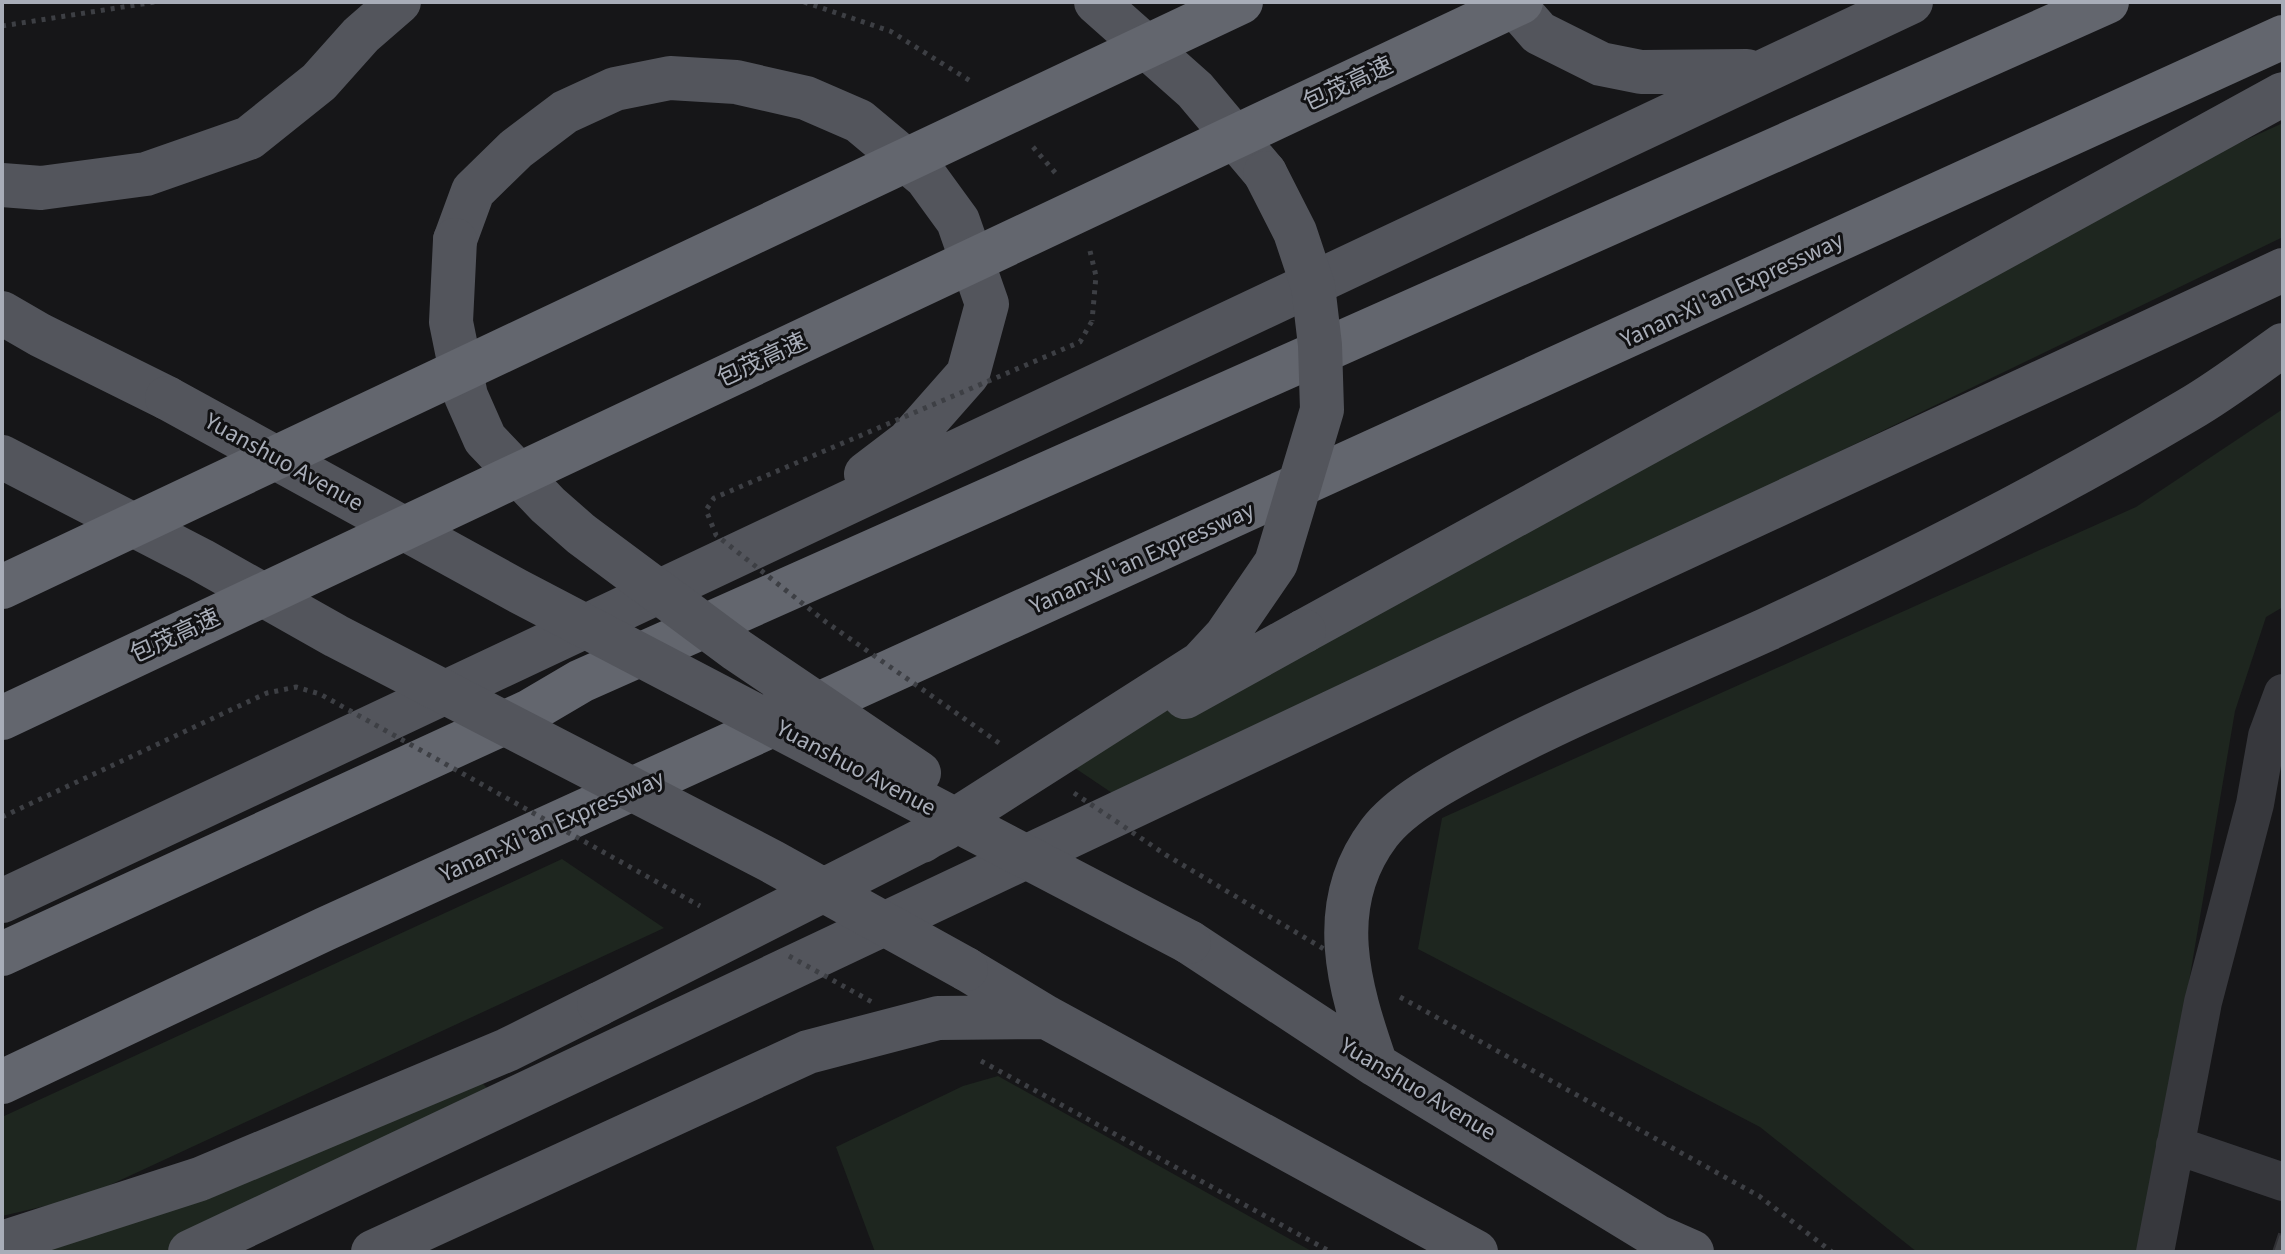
<svg xmlns="http://www.w3.org/2000/svg" width="2285" height="1254" font-family="'Source Sans 3','Noto Sans SC',sans-serif">
<style>
.green{fill:#1e261f}
.building{fill:#404145;stroke:#303034;stroke-width:2}
.lines{fill:none;stroke-linecap:round;stroke-linejoin:round}
.path{stroke:#3d3f44;stroke-width:5;stroke-dasharray:4 6;stroke-linecap:butt}
.street{stroke:#37383d;stroke-width:38}
.primary{stroke:#53555c;stroke-width:44}
.highway{stroke:#63666e;stroke-width:44}
.path-bridge{stroke:#3d3f44;stroke-width:5;stroke-dasharray:4 6;stroke-linecap:butt}
.primary-bridge{stroke:#53555c;stroke-width:44}
.highway-bridge{stroke:#63666e;stroke-width:44}
.labels{text-anchor:middle;dominant-baseline:central;stroke-width:6;stroke-linejoin:round;paint-order:stroke}
.street-label{font-size:24px;fill:#a8adb8;stroke:#111113}
</style>
<rect width="100%" height="100%" fill="#161618"/>
<path class="green" d="M2283,123V237L1121,799L1072,766L1424,549L2053,228Z
M2283,409V607L2266,617L2235,711L2143,1252H1917L1760,1127L1418,949L1442,818L2136,507Z
M562,859L664,928L84,1197L2,1216V1117Z
M469,1070L499,1100L174,1252H2Z
M998,1076L1313,1252H875L836,1147L963,1086Z"/>
<path class="building" d="M2279,1234L2283,1235V1252H2273Z"/>
<g class="lines">
<path class="path" d="M804,2L890,31L972,82
M2,26L155,2
M1033,147L1058,176
M1090,251L1096,276L1092,321
M1400,997L1759,1196L1832,1252
M981,1061L1331,1252"/>
<path class="street" d="M2175,1145L2283,1182
M2155,1252L2203,1002L2255,804L2267,736L2283,693"/>
<path class="primary" d="M1096,2L1195,90L1265,173
M1512,2L1539,33L1601,64L1641,72L1747,71
M2,185L41,188L146,174L249,138L319,82L361,35L399,2
M455,240L473,191L516,149L565,112L615,89L670,78L736,82L806,98L859,121L926,177L958,221L987,304L968,374L908,442L866,474
M2,313L40,335L167,398
M1304,631L2283,94
M2,901L1911,2
M1189,942L1376,1065L1658,1237L1692,1252
M966,969L1046,1017L1476,1252
M1376,1065C1349,987 1324,906 1379,833C1401,804 1446,780 1478,763C1572,713 1671,673 1768,629C1910,563 2053,490 2188,410C2221,391 2252,367 2283,345
M2,1243L200,1179L507,1050L599,1004
M190,1252L1447,658L2283,270
M373,1252L808,1052L938,1018L1046,1017"/>
<path class="highway" d="M2,954L530,711L581,681L2107,2
M2,1082L325,929L2283,37"/>
<path class="path-bridge" d="M999,743L826,622L716,535L706,510L714,498L1080,342L1092,321
M1074,793L1166,855L1324,949
M2,817L267,693L296,687L320,694L700,906
M789,956L872,1002"/>
<path class="primary-bridge" d="M455,240L451,322L466,396L485,439L548,505L581,534L737,650L919,773
M167,398L516,590L1189,942
M2,457L201,560L336,636L771,861L966,969
M1185,697L1304,631
M922,841L1201,663L1226,636L1276,563L1322,410L1320,345L1313,286L1295,232L1265,173
M599,1004L946,828"/>
<path class="highway-bridge" d="M2,587L1241,2
M2,718L1521,2"/>
</g>
<g class="labels">
<g class="street-label">
<text transform="translate(1348 84) rotate(-25)">包茂高速</text>
<text transform="translate(1732 290) rotate(-25)">Yanan-Xi 'an Expressway</text>
<text transform="translate(762 360) rotate(-25)">包茂高速</text>
<text transform="translate(284 462) rotate(29)">Yuanshuo Avenue</text>
<text transform="translate(1142 558) rotate(-24)">Yanan-Xi 'an Expressway</text>
<text transform="translate(175 636) rotate(-25)">包茂高速</text>
<text transform="translate(856 768) rotate(28)">Yuanshuo Avenue</text>
<text transform="translate(552 826) rotate(-24)">Yanan-Xi 'an Expressway</text>
<text transform="translate(1418 1089) rotate(31)">Yuanshuo Avenue</text>
</g>
</g>
<rect width="2285" height="1254" fill="none" stroke="#a8adb8" stroke-width="8"/>
</svg>
